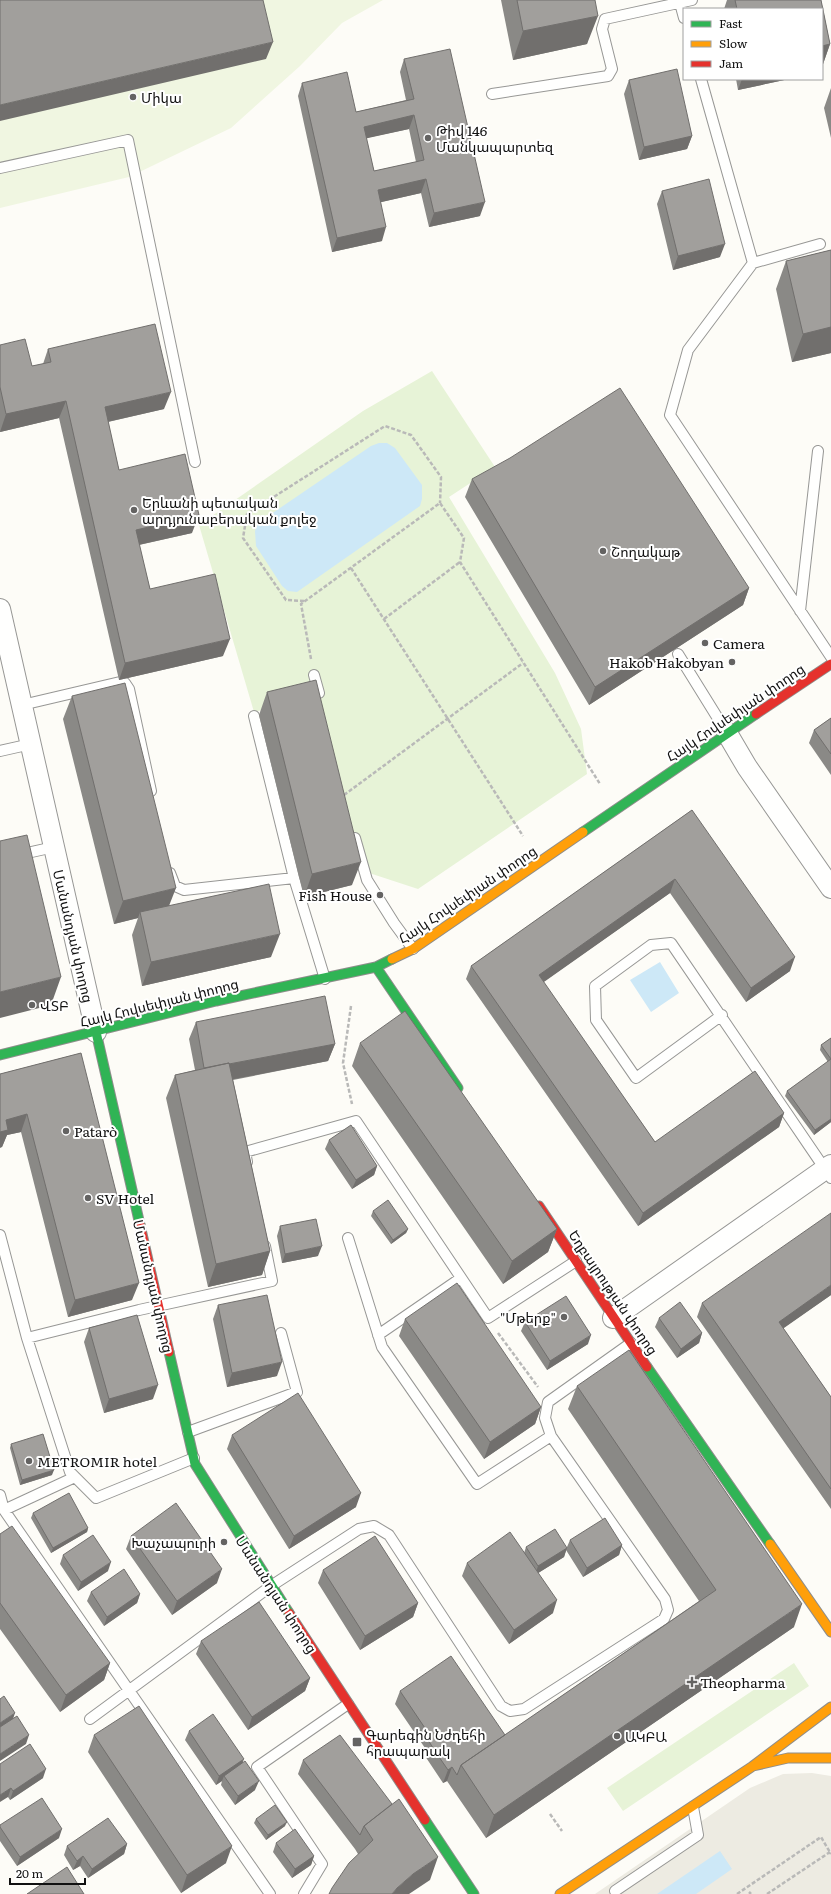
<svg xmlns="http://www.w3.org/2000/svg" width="831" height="1894" font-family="Literata,'Noto Sans Armenian',serif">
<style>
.green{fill:#e7f3d7}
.pitch{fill:#f0f6e1}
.plaza{fill:#edebe2}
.water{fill:#cde8f7}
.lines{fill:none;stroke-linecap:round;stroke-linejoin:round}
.lane-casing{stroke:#979795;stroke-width:12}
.street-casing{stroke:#979795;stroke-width:22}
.fast-casing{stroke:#8e8d8b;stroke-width:11}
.slow-casing{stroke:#8e8d8b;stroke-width:11}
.jam-casing{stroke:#8e8d8b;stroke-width:11}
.path{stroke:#b9b9b8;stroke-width:2.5;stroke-dasharray:4 2;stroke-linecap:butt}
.lane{stroke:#fffffe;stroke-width:10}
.street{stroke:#fffffe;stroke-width:20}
.fast{stroke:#30b455;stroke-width:9}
.slow{stroke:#ff9f0a;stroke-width:9}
.jam{stroke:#e5322d;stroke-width:9}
.wall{fill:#8a8986;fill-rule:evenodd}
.shaded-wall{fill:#716f6d}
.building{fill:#a19f9c;stroke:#716f6d;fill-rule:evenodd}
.poi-dot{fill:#646362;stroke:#fff;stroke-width:1.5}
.labels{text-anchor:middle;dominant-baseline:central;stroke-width:4;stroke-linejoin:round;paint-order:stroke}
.poi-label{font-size:14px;fill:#111;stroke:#fff;text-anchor:start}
.street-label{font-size:14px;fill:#111;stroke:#fff}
</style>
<rect width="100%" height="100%" fill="#fdfcf7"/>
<path class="green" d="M432,371L495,467L449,497L555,673L581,729L587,774L418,889L360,870L308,699L254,712L199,525L363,411Z
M794,1663L809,1686L623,1811L607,1788Z"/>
<path class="pitch" d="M0,0H383L342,23L300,66L231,128L129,177L0,208Z"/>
<path class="plaza" d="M812,1773L831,1776V1894H595L750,1788L783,1774Z"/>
<path class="water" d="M379,443H387L395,448L422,485V499L420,506L297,592L288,591L282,586L256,546L255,531L258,523L371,446Z
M660,962L679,993L651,1012L630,980Z
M720,1851L732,1869L696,1894H657Z"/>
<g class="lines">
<g class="lane-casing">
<path id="lane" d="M680,3L684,18
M701,79L753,263
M492,94L608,76L612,69L602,29L605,19L692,0
M0,168L128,140L195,462
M820,244L753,263L688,350L670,415L831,657
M800,611L818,451
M678,654L727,733
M314,675L319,693
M22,705L120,682L125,683L129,689L151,791
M254,716L294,878L325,979
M0,751L31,744
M355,838L367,880L394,923L413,949
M0,859L54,847
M170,873L175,886L184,890L294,878
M722,1015L636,1078L596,1020L595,986L651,945L671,943L831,1178
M247,1162L245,1152L356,1121L488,1318L576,1261
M0,1235L27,1338L139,1310L272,1281L265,1246
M348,1238L382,1347L477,1484L551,1436
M378,1335L461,1278
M27,1338L70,1472L96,1498L194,1458
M188,1432L297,1392L281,1333
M0,1495L4,1510L270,1894
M4,1510L75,1477
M90,1719L271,1586L359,1529L374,1526L389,1535L501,1706L510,1711L524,1709L664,1619L668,1610L665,1599L551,1436L545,1418L548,1402L631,1343
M615,1891L698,1835L693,1807
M304,1894L322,1864L257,1767L348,1704"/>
</g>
<g class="street-casing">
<path id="street" d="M0,609L96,1032
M727,733L747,767L831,888
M613,1318L831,1165"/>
</g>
<g class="fast-casing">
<path id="fast" d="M583,832L756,714
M376,967L458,1088
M96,1032L140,1225
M0,1055L216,1001L376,967L392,959
M169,1352L195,1464L289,1613
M647,1367L770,1544
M425,1820L474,1894"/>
</g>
<g class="slow-casing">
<path id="slow" d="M392,959L413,949L583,832
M770,1544L831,1632
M753,1766L831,1707
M560,1894L753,1766L788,1758H831"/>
</g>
<g class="jam-casing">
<path id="jam" d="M756,714L831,664
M539,1206L647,1367
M140,1225L169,1352
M289,1613L425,1820"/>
</g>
<path class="path" d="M351,568L523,836
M304,601L286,600L243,538L247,514L385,426L411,435L441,477L440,503
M384,619L460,562
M311,659L301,604L440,503L464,538L460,562L600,784
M344,795L523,663
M351,1006L343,1063L352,1104
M498,1333L538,1387
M550,1814L562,1831
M749,1892L751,1894
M737,1894L821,1837L831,1854
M767,1894L830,1852"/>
<use href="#lane" class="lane"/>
<use href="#street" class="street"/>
<use href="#fast" class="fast"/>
<use href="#slow" class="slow"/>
<use href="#jam" class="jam"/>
</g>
<path class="wall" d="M501,0H595L587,44L513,60Z
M727,0H821L830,44L822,67V9H724Z
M404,59L480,216L429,227L421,193L381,202L382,241L332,252L298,96L302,83L356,112L406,100L400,72ZM409,129L416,162L374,171L366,138Z
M736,79H789L738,90Z
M629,80L692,136L687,149L639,160L624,94Z
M831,88V138L824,108Z
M662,191L720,257L673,270L657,204Z
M831,250V353L792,362L776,289L786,261Z
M0,345L32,366L43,364L48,349L164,409L108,422L119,470L192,533L139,545L150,589L223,656L119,680L59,418L0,432Z
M472,479L749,588L743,605L589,705L465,497Z
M267,692L352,885L304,897L259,715Z
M72,696L169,906L271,957L142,986L132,935L138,918L114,924L63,719Z
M831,718V775L809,743L814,730Z
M692,810L790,971L746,1002L670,893L543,982L655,1142L784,1113L779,1127L638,1226L466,979L471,966Z
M196,1022L335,1044L328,1061L233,1080L270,1251L262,1275L208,1287L166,1098L175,1075L195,1070L189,1039Z
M831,1038V1122L814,1135L785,1096L787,1091L828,1062L820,1050L821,1045Z
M360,1043L557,1229L548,1252L503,1284L352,1066Z
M81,1053L132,1300L68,1317L21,1132L7,1135L2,1147L0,1074Z
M329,1140L377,1166L374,1175L352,1189L325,1149Z
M373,1211L408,1229L406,1233L391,1244L371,1216Z
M280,1226L318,1256L282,1263L277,1236Z
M831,1295L783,1328L831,1397V1509L697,1317L702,1303Z
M218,1305L277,1376L227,1387L213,1319Z
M659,1318L702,1333L699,1343L677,1358L655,1327Z
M405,1319L541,1407L535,1424L484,1459L399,1336Z
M525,1322L588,1344L547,1370L521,1331Z
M89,1328L153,1399L104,1413L84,1342Z
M577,1386L794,1627L486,1838L447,1781L443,1783L423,1753L425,1748L395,1704L400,1691L505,1735L699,1601L568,1409Z
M232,1435L356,1507L289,1549L227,1449Z
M11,1444L52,1475L20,1485L10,1448Z
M33,1513L88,1528L87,1532L51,1553L31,1518Z
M0,1534L110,1663L104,1680L60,1712L0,1629Z
M131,1536L217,1583L172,1615L126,1549Z
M570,1540L622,1545L619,1555L583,1577L566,1550L564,1557L538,1573L553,1613L509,1644L462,1576L467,1563L524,1553L526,1547H567Z
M63,1555L108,1571L78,1591L60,1564Z
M323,1570L418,1603L413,1617L360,1650L318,1583Z
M91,1592L140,1594L137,1603L104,1626L87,1601Z
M201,1641L310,1678L305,1691L248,1730L196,1654Z
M189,1731L243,1762L255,1790L235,1805L221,1785L222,1781L216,1785L185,1740Z
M94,1735L226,1863L181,1893L88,1752Z
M303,1760L430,1880L358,1854L355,1849L298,1774Z
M0,1764L43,1778L10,1800L8,1797Z
M256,1819L285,1826L266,1840L254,1823Z
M0,1825L59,1838L17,1866L0,1841Z
M276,1843L314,1856L311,1865L292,1878L273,1852Z
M127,1844L124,1854L88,1878L80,1866L73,1870L64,1855L67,1846Z"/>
<path class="shaded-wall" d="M598,16L587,44L513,60L523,31Z
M273,42L266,59L0,121V105Z
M830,44L822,67V46Z
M742,79H789L738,90Z
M414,115L409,129L359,140L364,127Z
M692,136L687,149L639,160L644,147Z
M426,179L421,193L373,204L378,190Z
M485,202L480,216L429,227L434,213Z
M386,227L382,241L332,252L337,238Z
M725,244L720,257L673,270L678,256Z
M831,327V353L792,362L803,334Z
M171,392L164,409L98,424L105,407Z
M66,401L59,418L0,432L6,414Z
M199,515L192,533L129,547L136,530Z
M749,588L743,605L589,705L595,687Z
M230,639L223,656L119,680L125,663Z
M361,862L352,885L304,897L312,874Z
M675,879L670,893L534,989L539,975Z
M176,888L167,911L140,912L138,918L114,924L123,901Z
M280,934L271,957L142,986L151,962Z
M795,957L790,971L746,1002L751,988Z
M61,977L51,1005L0,1018V992Z
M335,1044L328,1061L198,1086L204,1069Z
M784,1113L779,1127L638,1226L643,1213Z
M27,1114L21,1132L7,1135L2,1147L0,1148V1132L6,1120Z
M831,1119V1122L814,1135L815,1130Z
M377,1166L374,1175L352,1189L356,1180Z
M408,1229L406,1233L391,1244L393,1240Z
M557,1229L548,1252L503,1284L512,1261Z
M322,1246L318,1256L282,1263L285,1254Z
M270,1251L262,1275L208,1287L216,1264Z
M139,1283L132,1300L68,1317L75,1300Z
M831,1285V1295L774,1335L779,1322Z
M702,1333L699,1343L677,1358L681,1349Z
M591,1335L588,1344L547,1370L550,1361Z
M282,1362L277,1376L227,1387L232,1373Z
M158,1385L153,1399L104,1413L109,1399Z
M541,1407L535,1424L484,1459L490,1442Z
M54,1470L52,1475L20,1485L22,1480Z
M361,1493L356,1507L289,1549L294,1536Z
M88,1528L87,1532L51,1553L53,1548Z
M622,1545L619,1555L583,1577L587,1568Z
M567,1548L564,1557L535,1575L538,1566Z
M111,1562L108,1571L78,1591L81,1582Z
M222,1569L217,1583L172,1615L177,1601Z
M140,1594L137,1603L104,1626L107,1617Z
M557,1600L553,1613L509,1644L514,1630Z
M418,1603L413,1617L360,1650L365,1636Z
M802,1604L794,1627L486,1838L494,1815Z
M110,1663L104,1680L60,1712L66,1695Z
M310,1678L305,1691L248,1730L252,1717Z
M15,1713L12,1722L0,1730V1723Z
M29,1735L26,1744L0,1761V1754Z
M244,1759L240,1769L224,1776L222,1781L216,1785L219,1776Z
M452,1767L447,1781L443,1783L448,1770Z
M46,1769L43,1778L10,1800L13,1791Z
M259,1781L255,1790L235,1805L238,1796Z
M11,1788L8,1797L0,1802V1795Z
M287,1822L285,1826L266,1840L268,1835Z
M62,1829L59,1838L17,1866L20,1857Z
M127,1844L124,1854L88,1878L92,1869Z
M232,1846L226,1863L181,1893L187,1875Z
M83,1856L80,1866L73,1870L77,1861Z
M314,1856L311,1865L292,1878L295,1869Z
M438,1857L430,1880L409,1894H392L397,1888L413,1874Z"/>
<path class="building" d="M0,0H263L273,42L0,105Z
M517,0H595L598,16L523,31Z
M735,0H821L830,44L822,46V9H737Z
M450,49L485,202L434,213L426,179L378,190L386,227L337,238L302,83L347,72L356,112L414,99L404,59ZM414,115L424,160L374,171L364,127Z
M677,69L692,136L644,147L629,80Z
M709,179L725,244L678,256L662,191Z
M831,250V327L803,334L786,261Z
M155,324L171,392L105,407L119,470L185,454L199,515L136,530L150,589L215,574L230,639L125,663L66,401L6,414L0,387V345L25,339L32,366L51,362L48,349Z
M620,388L749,588L595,687L472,479L510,458Z
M316,680L361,862L312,874L267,692Z
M125,683L176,888L123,901L72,696Z
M831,718V754L814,730Z
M692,810L795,957L751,988L675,879L539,975L655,1142L755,1071L784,1113L643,1213L471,966Z
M27,835L61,977L0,992V841Z
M269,884L280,934L151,962L140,912Z
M325,996L335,1044L229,1064V1063L204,1068L196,1022Z
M405,1011L557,1229L512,1261L360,1043Z
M831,1038V1059L821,1045Z
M81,1053L139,1283L75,1300L27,1114L6,1120L8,1130L0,1132V1074Z
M831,1059V1119L815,1130L787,1091Z
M229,1063L270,1251L216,1264L175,1075Z
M351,1125L377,1166L356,1180L329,1140Z
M388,1200L408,1229L393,1240L373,1211Z
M831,1213V1285L779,1322L831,1397V1489L702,1303Z
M316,1219L322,1246L285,1254L280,1226Z
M457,1283L541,1407L490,1442L405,1319Z
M267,1295L282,1362L232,1373L218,1305Z
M566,1296L591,1335L550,1361L525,1322Z
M680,1302L702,1333L681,1349L659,1318Z
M137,1315L158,1385L109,1399L89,1328Z
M629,1350L802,1604L494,1815L461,1765L716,1590L577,1386Z
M298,1393L361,1493L294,1536L232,1435Z
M43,1434L54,1470L22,1480L11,1444Z
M69,1493L88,1528L53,1548L33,1513Z
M176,1503L222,1569L177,1601L131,1536Z
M605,1518L622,1545L587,1568L570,1540Z
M12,1526L110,1663L66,1695L0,1603V1534Z
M555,1529L567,1548L538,1566L526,1547Z
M510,1532L557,1600L514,1630L467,1563Z
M93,1535L111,1562L81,1582L63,1555Z
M375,1536L418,1603L365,1636L323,1570Z
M124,1569L140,1594L107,1617L91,1592Z
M259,1602L310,1678L252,1717L201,1641Z
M451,1656L505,1735L461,1765L457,1775L452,1767L448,1770L437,1754L428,1740L431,1737L400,1691Z
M4,1696L15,1713L0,1723V1699Z
M139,1706L232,1846L187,1875L94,1735Z
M213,1714L244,1759L219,1776L189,1731Z
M17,1716L29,1735L0,1754V1727Z
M340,1735L392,1804L364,1826L360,1835L303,1760Z
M30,1744L46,1769L13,1791L11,1788L0,1795V1764Z
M245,1761L259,1781L238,1796L224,1776Z
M42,1798L62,1829L20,1857L0,1827V1825Z
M399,1799L438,1857L413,1874L397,1888L392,1894H329L332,1888L349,1863L373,1840L364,1826Z
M275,1805L287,1822L268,1835L256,1819Z
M108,1818L127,1844L92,1869L83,1856L77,1861L67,1846Z
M295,1829L314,1856L295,1869L276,1843Z
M67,1867L84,1894H27Z"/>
<g class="poi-dot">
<circle cx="133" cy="97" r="4"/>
<circle cx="428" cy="138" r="4"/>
<circle cx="134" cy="510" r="4"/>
<circle cx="603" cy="551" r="4"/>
<circle cx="705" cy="643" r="4"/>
<circle cx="732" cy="662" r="4"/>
<circle cx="380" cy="895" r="4"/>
<circle cx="32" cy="1005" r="4"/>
<circle cx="66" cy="1131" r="4"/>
<circle cx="88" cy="1198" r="4"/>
<circle cx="564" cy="1317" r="4"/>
<circle cx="29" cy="1461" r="4"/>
<circle cx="224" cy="1542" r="4"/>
<path d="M690 1676h4v4h4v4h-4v4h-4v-4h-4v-4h4z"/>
<circle cx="617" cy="1736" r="4"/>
<rect x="352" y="1737" width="10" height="10" rx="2"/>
</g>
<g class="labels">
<g class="poi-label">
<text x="141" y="97">Միկա</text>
<text x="436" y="130">Թիվ 146<tspan x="436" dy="16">Մանկապարտեզ</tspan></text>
<text x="142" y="502">Երևանի պետական<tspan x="142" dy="16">արդյունաբերական քոլեջ</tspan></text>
<text x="611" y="551">Շողակաթ</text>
<text x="713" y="643">Camera</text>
<text x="724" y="662" text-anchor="end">Hakob Hakobyan</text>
<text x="372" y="895" text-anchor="end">Fish House</text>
<text x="40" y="1005">ՎՏԲ</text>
<text x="74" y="1131">Patarò</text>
<text x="96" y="1198">SV Hotel</text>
<text x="556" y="1317" text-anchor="end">"Մթերք"</text>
<text x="37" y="1461">METROMIR hotel</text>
<text x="216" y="1542" text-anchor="end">Խաչապուրի</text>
<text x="700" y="1682">Theopharma</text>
<text x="366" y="1734">Գարեգին Նժդեհի<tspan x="366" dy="16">հրապարակ</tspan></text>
<text x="625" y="1736">ԱԿԲԱ</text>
</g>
<g class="street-label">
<text transform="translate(735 712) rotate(-34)">Հայկ Հովսեփյան փողոց</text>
<text transform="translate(467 894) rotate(-34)">Հայկ Հովսեփյան փողոց</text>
<text transform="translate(74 936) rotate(77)">Մանանդյան փողոց</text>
<text transform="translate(159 1002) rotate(-14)">Հայկ Հովսեփյան փողոց</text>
<text transform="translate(154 1286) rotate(77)">Մանանդյան փողոց</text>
<text transform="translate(614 1292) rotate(56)">Եղբայրության փողոց</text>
<text transform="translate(277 1594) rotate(57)">Մանանդյան փողոց</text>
</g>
</g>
<rect x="683" y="8" width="140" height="72" fill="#ffffff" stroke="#a0a0a0"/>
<rect x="691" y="21" width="20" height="6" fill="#30b455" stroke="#a0a0a0"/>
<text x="719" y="28" font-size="12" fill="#111111">Fast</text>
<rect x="691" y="41" width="20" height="6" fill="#ff9f0a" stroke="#a0a0a0"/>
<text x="719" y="48" font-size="12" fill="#111111">Slow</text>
<rect x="691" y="61" width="20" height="6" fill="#e5322d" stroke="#a0a0a0"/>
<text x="719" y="68" font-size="12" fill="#111111">Jam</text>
<path d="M10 1878v6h75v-6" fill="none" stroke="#111111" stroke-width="2"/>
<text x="16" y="1878" font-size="12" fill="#111111" stroke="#ffffff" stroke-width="3" paint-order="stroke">20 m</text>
</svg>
